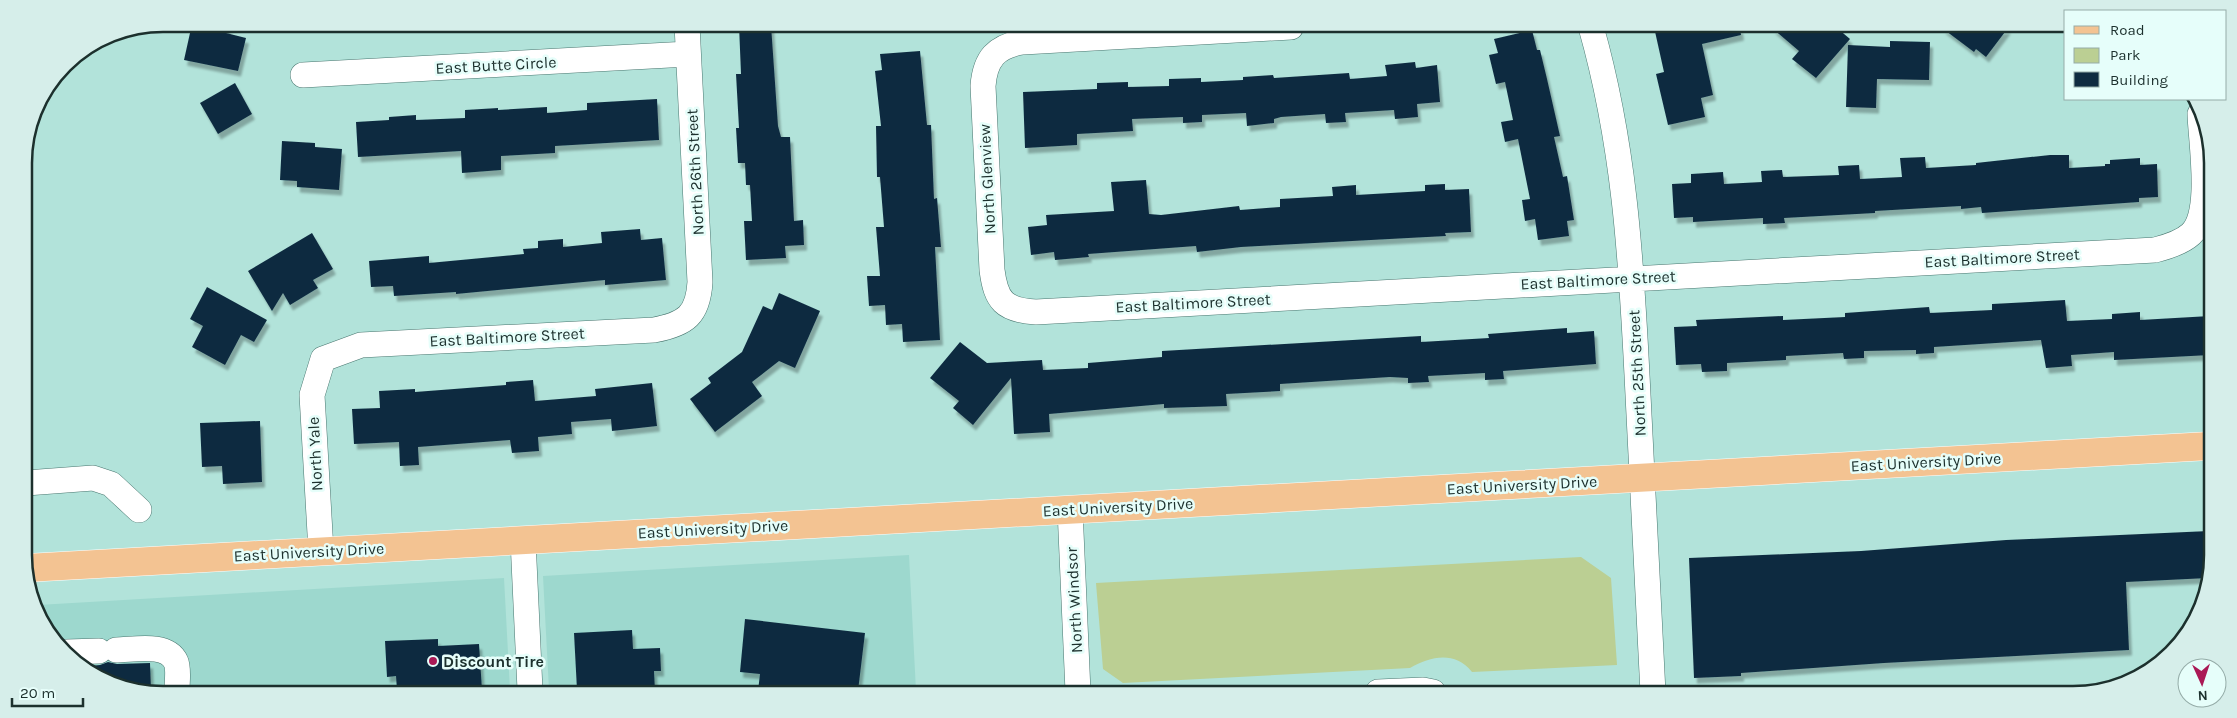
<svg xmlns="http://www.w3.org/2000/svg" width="2237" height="718" font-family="Karla,sans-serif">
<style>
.built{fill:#9dd8ce}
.green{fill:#bbcf93}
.building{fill:#0f2c41;filter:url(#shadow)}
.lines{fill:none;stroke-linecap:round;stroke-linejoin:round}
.minor-casing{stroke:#48766f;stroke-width:26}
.major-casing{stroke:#fff;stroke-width:29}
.minor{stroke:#fff;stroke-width:25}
.major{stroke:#f3c392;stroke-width:28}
.poi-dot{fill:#aa1955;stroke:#e6fefa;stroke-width:2}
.labels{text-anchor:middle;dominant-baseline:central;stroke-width:5;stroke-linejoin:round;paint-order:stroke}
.street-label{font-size:16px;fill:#1c302d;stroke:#e6fefa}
.poi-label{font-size:16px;font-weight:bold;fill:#1c302d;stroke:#e6fefa;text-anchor:start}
.rim{fill:none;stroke:#1c302d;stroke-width:2.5}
</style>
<defs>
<filter id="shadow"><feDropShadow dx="3" dy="5.5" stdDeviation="1" flood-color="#0004"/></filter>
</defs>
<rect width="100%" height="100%" fill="#b2e3da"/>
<path class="built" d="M909,555L916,691L549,690L543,576Z
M504,578L510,690L127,689L59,647L38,605Z"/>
<path class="green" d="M1581,557L1611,578L1617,665L1472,672C1455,651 1431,656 1410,668L1123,683L1103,669L1096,583Z"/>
<path class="building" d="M192,24H228L226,33L246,38L238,71L184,60Z
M739,25H771L778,126L781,137H790L794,221L803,220L804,245L785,246L786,258L746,260L744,221H752L750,185H746L745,163H738L736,128H739L736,74H741Z
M1654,27L1740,28L1741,35L1702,44L1713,95L1701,98L1705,117L1668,125L1656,74L1664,72Z
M1772,28H1837L1850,39L1816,78L1792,59L1799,51Z
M1942,28H2008L1986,57L1976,49L1974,52Z
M1532,30L1537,50H1540L1547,79L1560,136L1554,137L1563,177L1567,176L1574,220L1567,221L1569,236L1538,240L1535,219L1525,221L1522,200L1530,199L1518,139L1505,142L1501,122L1513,120L1505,82L1496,84L1489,55L1498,53L1494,39Z
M1890,41L1930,42L1929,80L1877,79L1876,108L1846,107L1848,45L1890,47Z
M920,51L927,125H931L934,199L937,198L941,247H935L940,340L903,342L902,324L886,325L885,305L869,306L867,276H880L876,227H884L880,177H877L876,126H881L875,71L882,70L880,54Z
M1415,62L1416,68L1437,65L1440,102L1417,104L1418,117L1395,119L1394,110L1345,113L1346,122L1326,123L1325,114L1281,117L1274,119V123L1247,126L1246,113L1202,115V122L1183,123V117L1132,119L1133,131L1077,134V145L1025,148L1023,92L1097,89V83L1128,82V87L1169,86V79L1201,78V82L1243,80V77L1273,75L1274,78L1349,73L1350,79L1387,76L1385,65Z
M235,83L252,114L218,134L200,103Z
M657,99L659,140L555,146V153L501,156V170L462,173L461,151L358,157L356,122L389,120V117L416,115V120L465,118V110L498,108V110L547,107V113L587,110V103Z
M282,141L315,143V147L342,149L339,190L297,187V181L280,180Z
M2050,155H2069V168L2105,166V164H2110V160L2140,158V165L2157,164L2158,197L2139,198V202L1982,213L1981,207L1961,209V206L1875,211V213L1784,218L1785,223L1763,224V218L1693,222V217L1674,218L1672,184L1691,183V174L1723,172L1724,184L1762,182L1761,171L1782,170L1783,177L1839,175L1838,166L1859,165L1860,179L1902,177L1900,158L1925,157L1926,168L1976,165V163Z
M1146,180L1149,214L1161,215L1239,206L1240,210L1280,207V199L1333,196L1332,187L1356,185V195L1425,191V185L1445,184V190L1469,189L1471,232L1445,233L1446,236L1241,247L1197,252L1196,246L1088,254L1089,257L1055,260L1054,252L1031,255L1028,227L1047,225L1046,215L1114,211L1111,182Z
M640,229L641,240L662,238L666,280L605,285V280L456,294V292L394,296L393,286L371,287L369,261L429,256V263L524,254L523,249L538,248V241L563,239V247L602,243L601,232Z
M312,233L333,269L313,280L318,288L290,305L283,293L272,311L248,271Z
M207,287L267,320L254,342L241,335L225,365L192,347L203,326L190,319Z
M779,293L820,311L795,368L779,361L752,382L762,396L715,432L690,399L711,383L708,378L742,352L763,306L772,310Z
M2065,300L2067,321L2112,319V314L2140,312V320L2210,316V355L2114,360V352L2071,355L2072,366L2046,368L2041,340L1934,347V353L1916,354V350L1864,351V358L1844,359L1843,353L1786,356V360L1727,363V371L1702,372L1701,364L1676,365L1674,327L1697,326L1696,320L1783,316V320L1845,317V313L1929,307L1930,313L1992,310V304Z
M1567,328V333L1594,331L1596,364L1503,371L1504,379L1485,380V373L1428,376L1429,382L1408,383V378L1390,377L1280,384V391L1226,394L1227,406L1164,408V404L1049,414L1050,432L1014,434L1011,378L973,425L953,408L959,401L930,378L960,342L987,363L1042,360L1043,370L1088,368V363L1162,357V351L1421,336V342L1489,338L1488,334Z
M533,380L535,401L596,396L595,389L652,383L657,426L612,431L611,419L571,422L572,434L538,437L539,451L512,453L510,440L418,447L419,465L400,466L399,442L354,444L352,409L380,408L379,391L415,389V392L506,385V382Z
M260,421L262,482L223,484L222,466L202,467L200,423Z
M2209,531L2208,578L2126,582L2129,650L1884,663L1741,673V676L1694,678L1689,558L1861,551L2006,540Z
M745,619L865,633L858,691H758L760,674L740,672Z
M632,630L633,649L660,648L661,671H654L655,691L577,690L574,633Z
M438,639V646L479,644L482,690H397L396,676L387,677L385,641Z
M108,662L117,664L150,663L151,689H127L89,666L100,665Z"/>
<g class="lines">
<g class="minor-casing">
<path id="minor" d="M1291,27L1023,42C996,46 985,59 983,86L992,270C996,301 1004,310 1036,312L2155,250C2167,247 2181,243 2191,234C2213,213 2201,144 2200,114
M1591,27C1624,143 1631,256 1637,375C1643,481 1648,587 1653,693
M303,75L688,54
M26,483L93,478L111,484L139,510
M1070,509L1078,692
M523,540L530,690
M321,551L312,395L323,359L361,345L654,330C686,324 698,315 700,282L687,25
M116,650C133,650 167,642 176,662C179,669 177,681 177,690
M67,652L99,651
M1378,692L1423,690L1433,692"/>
</g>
<g class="major-casing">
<path id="major" d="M26,568L2209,446"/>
</g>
<use href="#minor" class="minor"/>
<use href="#major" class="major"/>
</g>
<circle class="poi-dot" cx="433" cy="661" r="5"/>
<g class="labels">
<g class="street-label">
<text transform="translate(496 65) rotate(-3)">East Butte Circle</text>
<text transform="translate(695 172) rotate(-93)">North 26th Street</text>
<text transform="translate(987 179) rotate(-93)">North Glenview</text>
<text transform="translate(2002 258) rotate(-3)">East Baltimore Street</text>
<text transform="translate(1598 280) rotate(-3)">East Baltimore Street</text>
<text transform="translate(1193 303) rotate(-3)">East Baltimore Street</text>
<text transform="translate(507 337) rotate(-3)">East Baltimore Street</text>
<text transform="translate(1637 373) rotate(-93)">North 25th Street</text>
<text transform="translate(315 454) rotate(-93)">North Yale</text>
<text transform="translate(1926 462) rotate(-3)">East University Drive</text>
<text transform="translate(1522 485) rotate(-3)">East University Drive</text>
<text transform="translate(1118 507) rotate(-3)">East University Drive</text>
<text transform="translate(713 529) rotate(-3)">East University Drive</text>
<text transform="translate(309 552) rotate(-3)">East University Drive</text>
<text transform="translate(1074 600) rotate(-93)">North Windsor</text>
</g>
<g class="poi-label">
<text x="443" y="661">Discount Tire</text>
</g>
</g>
<path d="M0 0H2237V718H0ZM163 32H2073A131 131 0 0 1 2204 163V555A131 131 0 0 1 2073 686H163A131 131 0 0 1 32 555V163A131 131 0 0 1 163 32Z" fill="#d6eeea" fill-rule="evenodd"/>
<path class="rim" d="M163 32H2073A131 131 0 0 1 2204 163V555A131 131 0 0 1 2073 686H163A131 131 0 0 1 32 555V163A131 131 0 0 1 163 32Z"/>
<rect x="2064" y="10" width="162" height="90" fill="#e6fefa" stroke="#95aca8"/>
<rect x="2074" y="26" width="25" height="8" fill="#f3c392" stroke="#95aca8"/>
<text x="2110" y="35" font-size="15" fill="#1c302d">Road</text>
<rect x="2074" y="48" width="25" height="15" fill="#bbcf93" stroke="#95aca8"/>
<text x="2110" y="60" font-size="15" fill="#1c302d">Park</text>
<rect x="2074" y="72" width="25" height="15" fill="#0f2c41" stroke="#95aca8"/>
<text x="2110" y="85" font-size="15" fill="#1c302d">Building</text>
<g transform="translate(2202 683) rotate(177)"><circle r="24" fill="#e6fefa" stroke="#95aca8"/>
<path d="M0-4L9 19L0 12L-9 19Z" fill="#aa1955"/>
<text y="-8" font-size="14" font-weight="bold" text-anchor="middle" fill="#1c302d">N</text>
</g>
<path d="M12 698v8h71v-8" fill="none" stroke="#1c302d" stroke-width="2.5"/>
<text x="20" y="698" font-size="15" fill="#1c302d" stroke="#e6fefa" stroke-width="4" paint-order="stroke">20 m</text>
</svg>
